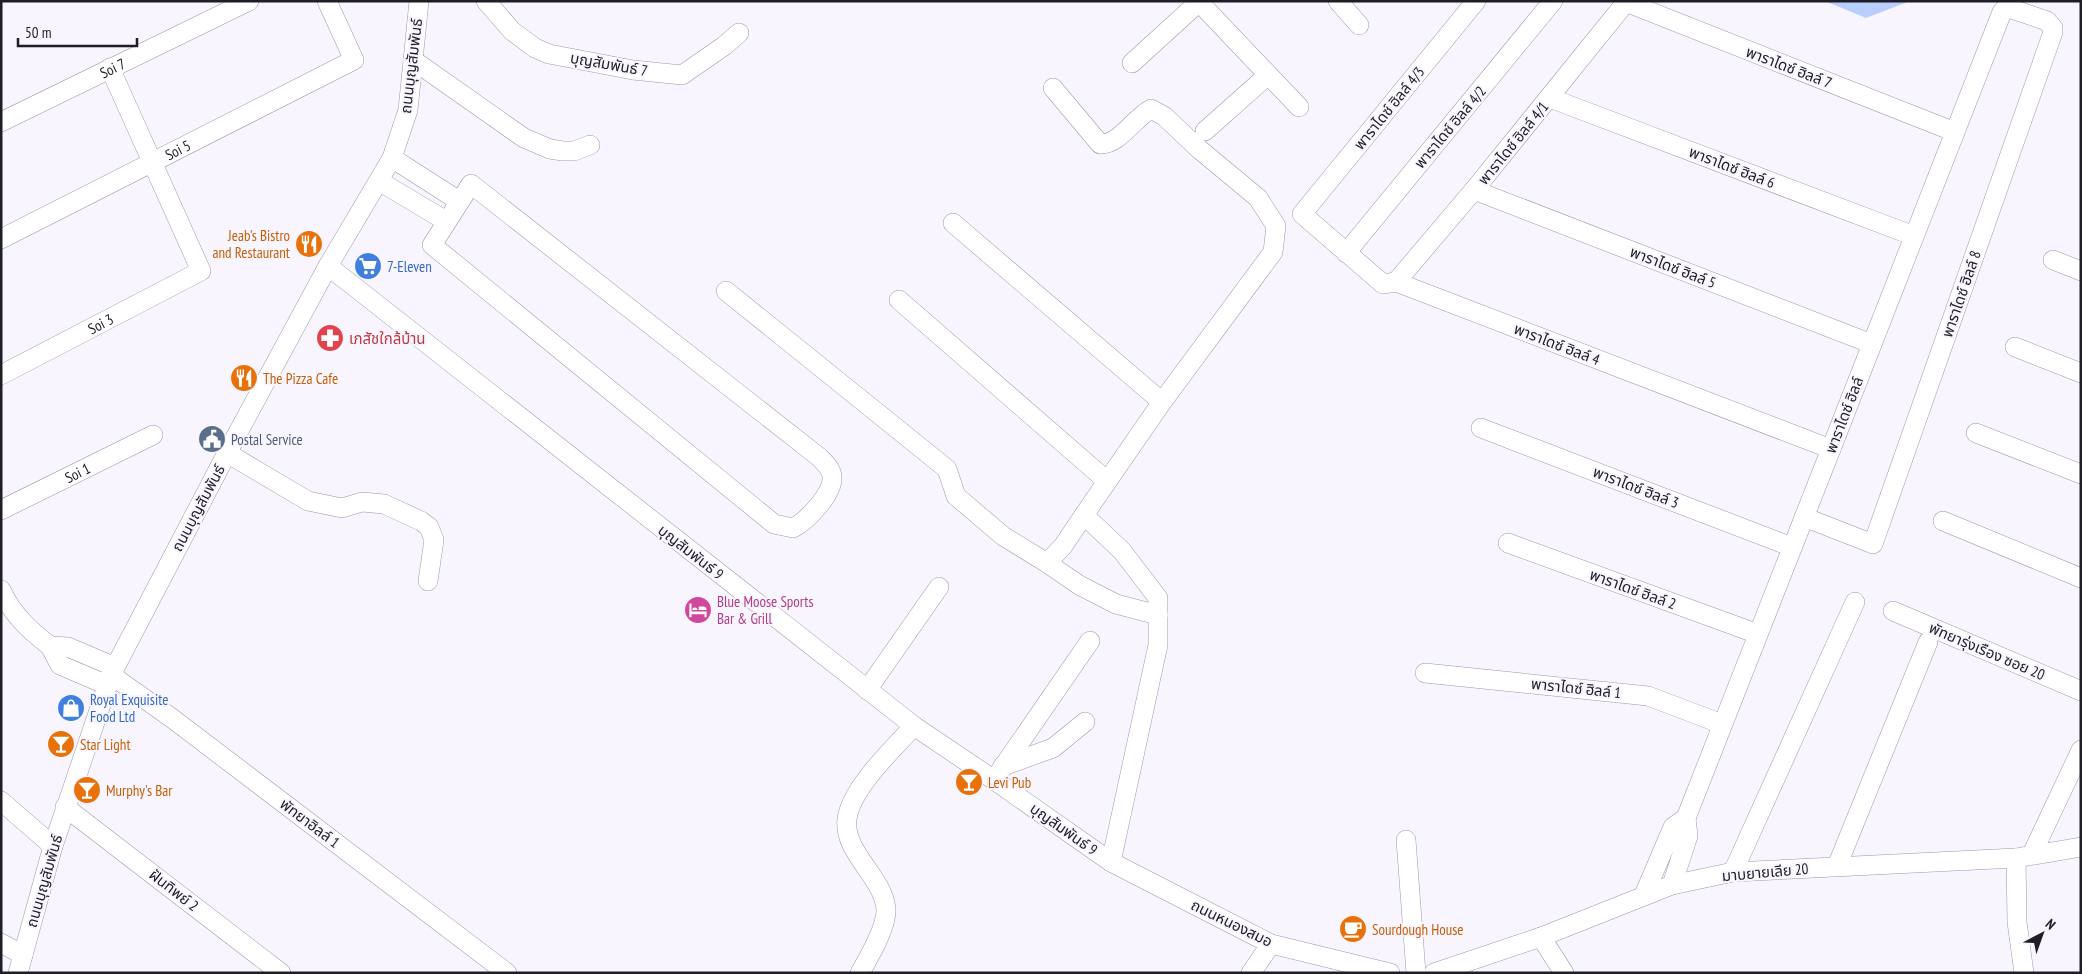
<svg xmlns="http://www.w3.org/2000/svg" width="2082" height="974" font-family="'PT Sans Narrow','Noto Sans Thai',sans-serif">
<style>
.water{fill:#b8cffe}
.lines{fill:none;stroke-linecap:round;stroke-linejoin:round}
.minor-casing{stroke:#9d97ad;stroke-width:20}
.minor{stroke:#fff;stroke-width:19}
.labels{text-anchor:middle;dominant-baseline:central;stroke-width:4;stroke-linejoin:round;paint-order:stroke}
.street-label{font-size:15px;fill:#1f1d25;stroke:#f8f5ff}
.food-label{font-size:15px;fill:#c56008;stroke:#f8f5ff;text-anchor:start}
.shop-label{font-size:15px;fill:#366cbe;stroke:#f8f5ff;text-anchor:start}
.health-label{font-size:15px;fill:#be3a42;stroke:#f8f5ff;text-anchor:start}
.service-label{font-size:15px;fill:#4e5e75;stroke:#f8f5ff;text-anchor:start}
.hotel-label{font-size:15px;fill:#b23c85;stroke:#f8f5ff;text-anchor:start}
</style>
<rect width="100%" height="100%" fill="#f8f5ff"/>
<path class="water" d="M1825,1H1910L1866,18Z"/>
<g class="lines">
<g class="minor-casing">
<g id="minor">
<path d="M486,1L512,31L535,48L549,54L633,70L682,75L724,46L739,33"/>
<path d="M1338,1L1359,25"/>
<path d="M1476,1L1302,214L1383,284L1396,282L1831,449"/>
<path d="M1623,1L1955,132"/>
<path d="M1199,2L1299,107"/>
<path d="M413,60L524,138L550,149L563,151H574L590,145"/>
<path d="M1132,63L1200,1"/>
<path d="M1053,88L1100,144C1119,145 1133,119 1151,109L1164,116L1199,149L1258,198L1276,226L1273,252L1162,402L1084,515L1122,551L1158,598V645L1111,862"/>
<path d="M1550,98L1914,236"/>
<path id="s1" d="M1,122L249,1"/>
<path d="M1205,131L1268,75"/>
<path d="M392,158L459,201"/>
<path d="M379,181L446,221"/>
<path d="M471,184L819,457C824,462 831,468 832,476C834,493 807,521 793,528L774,524L432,245Z"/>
<path d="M1474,190L1872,344"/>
<path d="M953,223L1162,402"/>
<path id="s2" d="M1,239L354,60L327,1"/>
<path d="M1346,253L1553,1"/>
<path d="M2053,260L2081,271"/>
<path d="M328,266L914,726L994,780L1111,862L1271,944L1390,973"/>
<path d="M1396,282L1474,190L1627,1"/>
<path d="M726,291L947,469L956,496L1003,536L1047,563L1079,585L1116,604L1158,615"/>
<path d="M899,300L1107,481"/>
<path d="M2015,347L2081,373"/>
<path id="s3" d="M1,375L201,271L110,68"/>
<path d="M1481,428L1792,547"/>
<path d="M1976,433L2081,474"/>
<path d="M227,453L308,501L342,508L362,502L384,504L421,521L429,527L434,540L428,581"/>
<path id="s4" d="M1,510L153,435"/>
<path d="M1943,521L2081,578"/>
<path d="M1508,543L1758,634"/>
<path d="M1047,563L1063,546L1084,515"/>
<path d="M1,590C12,614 29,630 50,646"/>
<path d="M1893,611L2081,691"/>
<path d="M1425,673L1648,696L1722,724"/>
<path d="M111,675L173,719L507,973"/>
<path d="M107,685L60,665L50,646L68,647L115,667"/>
<path d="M867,690L939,587"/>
<path d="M1003,766L1053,748L1085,722"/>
<path d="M994,780L1090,641"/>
<path d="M1,801L53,846"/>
<path d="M65,807L281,973"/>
<path d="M1686,818C1734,695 1782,572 1831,449L2002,12L2006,8H2009L2047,21L2053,28V32L1873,544L1804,517"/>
<path d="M1406,840L1416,973"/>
<path d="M2032,854L2081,750"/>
<path d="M2016,858L2017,922L2024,973"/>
<path d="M1837,866L1928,642"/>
<path d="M1733,872L1855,602"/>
<path d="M1644,895L1673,827L1686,818L1688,836L1672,885"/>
<path d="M1541,937L1564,973"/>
<path d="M1,943L23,955"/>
<path d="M18,973L53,846L111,675L227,453L328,266L392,158L408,110L419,1"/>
<path d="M860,973C869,957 887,927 886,909C883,876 843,853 847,819C851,788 893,749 914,726"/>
<path d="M1251,973L1271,944"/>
<path d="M1434,973L1541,937L1672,885L1733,872L2016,858L2081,847"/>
</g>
</g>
<use href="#minor" class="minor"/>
</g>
<defs>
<g id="restaurant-disc" transform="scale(1.4375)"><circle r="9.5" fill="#e8710a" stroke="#f8f5ff"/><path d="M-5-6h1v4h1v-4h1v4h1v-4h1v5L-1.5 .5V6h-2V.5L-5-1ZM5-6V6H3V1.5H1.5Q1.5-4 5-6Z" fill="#fff"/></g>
<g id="supermarket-disc" transform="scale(1.4375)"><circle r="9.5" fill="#3f7fe0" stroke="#f8f5ff"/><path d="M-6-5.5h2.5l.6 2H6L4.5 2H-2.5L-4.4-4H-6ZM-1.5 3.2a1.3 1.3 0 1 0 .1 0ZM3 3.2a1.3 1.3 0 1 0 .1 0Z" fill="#fff"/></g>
<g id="pharmacy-disc" transform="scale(1.4375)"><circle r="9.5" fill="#e0444e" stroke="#f8f5ff"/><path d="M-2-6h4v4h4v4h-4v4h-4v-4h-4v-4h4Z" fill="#fff"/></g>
<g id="civic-disc" transform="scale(1.4375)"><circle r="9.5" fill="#5c6f8a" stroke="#f8f5ff"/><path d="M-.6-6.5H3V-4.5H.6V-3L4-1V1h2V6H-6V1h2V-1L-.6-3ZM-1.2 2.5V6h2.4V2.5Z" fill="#fff"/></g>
<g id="hotel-disc" transform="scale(1.4375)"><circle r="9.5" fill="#d1479c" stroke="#f8f5ff"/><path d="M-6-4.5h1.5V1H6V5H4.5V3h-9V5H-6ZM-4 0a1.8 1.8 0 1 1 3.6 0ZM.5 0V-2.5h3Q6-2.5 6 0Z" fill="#fff"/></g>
<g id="shop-disc" transform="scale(1.4375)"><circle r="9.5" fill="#3f7fe0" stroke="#f8f5ff"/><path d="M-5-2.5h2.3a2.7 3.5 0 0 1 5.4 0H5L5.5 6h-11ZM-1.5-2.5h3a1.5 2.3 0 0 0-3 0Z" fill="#fff"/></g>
<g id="bar-disc" transform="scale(1.4375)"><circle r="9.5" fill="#e8710a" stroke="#f8f5ff"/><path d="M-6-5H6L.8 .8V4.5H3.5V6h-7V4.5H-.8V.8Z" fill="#fff"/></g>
<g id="cafe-disc" transform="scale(1.4375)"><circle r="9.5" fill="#e8710a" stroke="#f8f5ff"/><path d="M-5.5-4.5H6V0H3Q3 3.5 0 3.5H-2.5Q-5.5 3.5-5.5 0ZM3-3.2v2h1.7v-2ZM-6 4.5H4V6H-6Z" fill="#fff"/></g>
</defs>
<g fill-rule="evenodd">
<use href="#restaurant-disc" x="309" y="244"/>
<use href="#supermarket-disc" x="368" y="266"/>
<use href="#pharmacy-disc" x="330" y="338"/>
<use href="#restaurant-disc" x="244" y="378"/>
<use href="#civic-disc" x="212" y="439"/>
<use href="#hotel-disc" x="698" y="610"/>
<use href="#shop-disc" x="71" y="708"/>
<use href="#bar-disc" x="61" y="744"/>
<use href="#bar-disc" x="969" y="782"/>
<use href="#bar-disc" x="87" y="790"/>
<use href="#cafe-disc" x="1353" y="929"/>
</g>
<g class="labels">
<g class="street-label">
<text transform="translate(609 64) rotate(10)">บุญสัมพันธ์ 7</text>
<text transform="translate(411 66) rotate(-83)">ถนนบุญสัมพันธ์</text>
<text stroke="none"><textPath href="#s1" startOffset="124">Soi 7</textPath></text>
<text transform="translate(1789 67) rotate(21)">พาราไดซ์ ฮิลล์ 7</text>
<text transform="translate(1389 108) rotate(-51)">พาราไดซ์ ฮิลล์ 4/3</text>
<text transform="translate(1450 127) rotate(-50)">พาราไดซ์ ฮิลล์ 4/2</text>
<text transform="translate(1513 143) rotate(-51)">พาราไดซ์ ฮิลล์ 4/1</text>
<text stroke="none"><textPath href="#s2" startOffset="198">Soi 5</textPath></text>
<text transform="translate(1732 167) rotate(21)">พาราไดซ์ ฮิลล์ 6</text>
<text transform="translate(1673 267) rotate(21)">พาราไดซ์ ฮิลล์ 5</text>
<text transform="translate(1961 294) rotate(-71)">พาราไดซ์ ฮิลล์ 8</text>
<text stroke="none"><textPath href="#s3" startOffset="112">Soi 3</textPath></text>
<text transform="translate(1557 344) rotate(21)">พาราไดซ์ ฮิลล์ 4</text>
<text transform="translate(1844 415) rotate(-69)">พาราไดซ์ ฮิลล์</text>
<text stroke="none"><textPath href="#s4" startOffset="85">Soi 1</textPath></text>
<text transform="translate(1636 487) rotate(21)">พาราไดซ์ ฮิลล์ 3</text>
<text transform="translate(198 508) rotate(-62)">ถนนบุญสัมพันธ์</text>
<text transform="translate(691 552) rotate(38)">บุญสัมพันธ์ 9</text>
<text transform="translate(1633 589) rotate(20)">พาราไดซ์ ฮิลล์ 2</text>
<text transform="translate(1987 651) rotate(23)">พัทยารุ่งเรือง ซอย 20</text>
<text transform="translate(1576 688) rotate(6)">พาราไดซ์ ฮิลล์ 1</text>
<text transform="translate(310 823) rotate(37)">พัทยาฮิลล์ 1</text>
<text transform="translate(1064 829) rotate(35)">บุญสัมพันธ์ 9</text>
<text transform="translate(1765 872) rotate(-5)">มาบยายเลีย 20</text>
<text transform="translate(44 881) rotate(-74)">ถนนบุญสัมพันธ์</text>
<text transform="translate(174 890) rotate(38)">ฝันทิพย์ 2</text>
<text transform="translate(1232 923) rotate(26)">ถนนหนองสมอ</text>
</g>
<g class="food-label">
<text x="290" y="235" text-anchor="end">Jeab's Bistro<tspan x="290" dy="17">and Restaurant</tspan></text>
<text x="263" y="378">The Pizza Cafe</text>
<text x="80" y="744">Star Light</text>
<text x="988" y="782">Levi Pub</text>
<text x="106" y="790">Murphy's Bar</text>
<text x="1372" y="929">Sourdough House</text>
</g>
<g class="shop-label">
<text x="387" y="266">7-Eleven</text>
<text x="90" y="699">Royal Exquisite<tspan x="90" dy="17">Food Ltd</tspan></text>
</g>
<g class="health-label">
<text x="349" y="338">เภสัชใกล้บ้าน</text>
</g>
<g class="service-label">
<text x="231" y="439">Postal Service</text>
</g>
<g class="hotel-label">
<text x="717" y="601">Blue Moose Sports<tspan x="717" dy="17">Bar &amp; Grill</tspan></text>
</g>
</g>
<rect width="2082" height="974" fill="none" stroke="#1f1d25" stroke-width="5"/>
<g transform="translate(2042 934) rotate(41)" stroke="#f8f5ff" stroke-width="4" paint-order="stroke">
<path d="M0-4L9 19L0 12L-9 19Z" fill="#1f1d25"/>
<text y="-8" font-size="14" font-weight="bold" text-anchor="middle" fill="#1f1d25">N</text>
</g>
<path d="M18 38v8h119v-8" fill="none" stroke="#1f1d25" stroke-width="2.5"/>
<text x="25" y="38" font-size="15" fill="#1f1d25" stroke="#f8f5ff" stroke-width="4" paint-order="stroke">50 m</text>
</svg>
